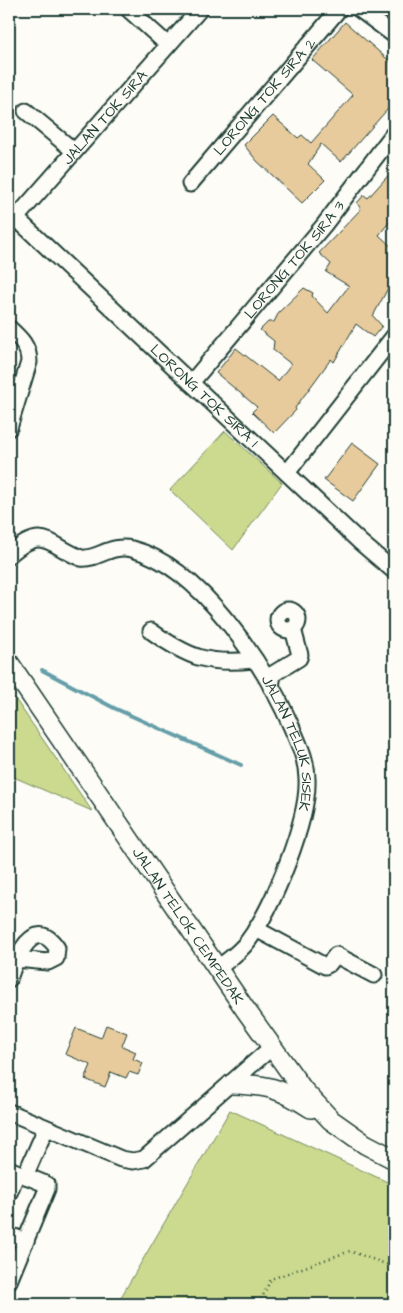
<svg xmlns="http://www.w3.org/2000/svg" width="403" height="1313" font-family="'Architects Daughter',sans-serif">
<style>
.green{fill:#cbda8e;stroke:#758c61}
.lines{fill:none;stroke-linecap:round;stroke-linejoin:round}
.stream{stroke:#659ea8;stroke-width:4}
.building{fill:#e8cb9c;stroke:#1f3d34}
.minor-casing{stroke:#1f3d34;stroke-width:19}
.major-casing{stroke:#1f3d34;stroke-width:22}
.path{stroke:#1f3d34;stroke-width:2.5;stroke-dasharray:1 4;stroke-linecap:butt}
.minor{stroke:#fdfcf7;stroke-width:15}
.major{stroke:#fdfcf7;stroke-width:19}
.labels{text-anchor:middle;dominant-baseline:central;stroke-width:4;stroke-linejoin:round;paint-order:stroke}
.street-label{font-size:15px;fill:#1f3d34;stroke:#fdfcf7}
</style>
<rect width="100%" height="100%" fill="#fdfcf7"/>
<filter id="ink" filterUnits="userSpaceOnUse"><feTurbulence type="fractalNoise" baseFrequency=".02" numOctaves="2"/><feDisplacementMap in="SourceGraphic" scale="10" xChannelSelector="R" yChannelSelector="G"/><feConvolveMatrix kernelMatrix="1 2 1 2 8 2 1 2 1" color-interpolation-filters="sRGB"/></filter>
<g filter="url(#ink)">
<path class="green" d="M225,431L282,483L233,550L170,490Z
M9,690L92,811L9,775Z
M230,1110L394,1185V1304H117Z"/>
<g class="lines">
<path class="stream" d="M42,670L114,708L241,765"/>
</g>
<path class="building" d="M345,22L394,65V102L341,162L321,144L308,164L325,180L302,203L257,161L244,145L273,116L298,138L302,135L311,143L353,95L312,60Z
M394,169V216L379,235L394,249V277L373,316L382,326L373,337L356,324L334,362L331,359L295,408L296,410L274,433L252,412L257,407L216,373L236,348L278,381L291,364L273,350L274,341L260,330L268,322H274L279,312L304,288L313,293L312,296L328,313L349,286L326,272L331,264L319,253L361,209L357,203L364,195L368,198Z
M352,443L380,464L353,501L324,480Z
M106,1025L127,1033L122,1046L136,1052L133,1059L143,1063L138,1075L129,1072L126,1078L111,1072L105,1087L85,1079L91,1065L65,1054L76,1028L101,1038Z"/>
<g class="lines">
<g class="minor-casing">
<g id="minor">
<path d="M128,9L168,45"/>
<path d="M359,9L394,35"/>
<path d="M26,111L74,151"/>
<path id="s1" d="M190,184L339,9"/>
<path id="s2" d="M16,218L360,542L394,571"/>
<path id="s3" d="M9,226L200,9"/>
<path d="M9,328C20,338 29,346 29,362L9,428"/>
<path id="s4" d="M191,383L324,225L394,133"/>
<path d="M287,473L394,336"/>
<path id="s5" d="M9,555C44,525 47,544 81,558C98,560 109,544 132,549C201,567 265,666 292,728C299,745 307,760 307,779C309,819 273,908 248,941C240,952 228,960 217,969"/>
<circle cx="288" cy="620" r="10"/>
<path d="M151,631C189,658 208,665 254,660"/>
<path d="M271,687L273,674L299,658L300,655L293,629"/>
<path d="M256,929L325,966L329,964L336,955L374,975"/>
<path d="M9,979C15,960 34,913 57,948L56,958L48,962L16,959"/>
<path d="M9,1112L121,1159L133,1161L144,1159L272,1047"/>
<path d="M9,1169L43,1183L47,1185V1189L9,1281"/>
<path d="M25,1176L46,1128"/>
<path d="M9,1193L17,1173"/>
<path d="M9,1235L26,1241"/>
</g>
</g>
<g class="major-casing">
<g id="major">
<path id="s6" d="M9,663L245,1009L303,1090L331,1120L365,1144L394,1159"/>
<path d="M232,1084C268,1085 280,1088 311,1108"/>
</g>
</g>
<path class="path" d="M259,1304L271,1279L350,1251L394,1267"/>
<use href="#minor" class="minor"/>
<use href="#major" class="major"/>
</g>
</g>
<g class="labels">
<g class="street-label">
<text stroke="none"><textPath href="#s1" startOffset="115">LORONG TOK SIRA 2</textPath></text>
<text stroke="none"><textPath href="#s3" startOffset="145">JALAN TOK SIRA</textPath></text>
<text stroke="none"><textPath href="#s4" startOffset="161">LORONG TOK SIRA 3</textPath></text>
<text stroke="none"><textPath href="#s2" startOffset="259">LORONG TOK SIRA 1</textPath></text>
<text stroke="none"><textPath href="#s5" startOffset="394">JALAN TELUK SISEK</textPath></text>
<text stroke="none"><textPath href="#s6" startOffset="318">JALAN TELOK CEMPEDAK</textPath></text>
</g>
</g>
<rect width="403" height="1313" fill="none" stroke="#fdfcf7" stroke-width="30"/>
<rect x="15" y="15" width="373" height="1283" fill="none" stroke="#1f3d34" stroke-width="2" filter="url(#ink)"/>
</svg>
